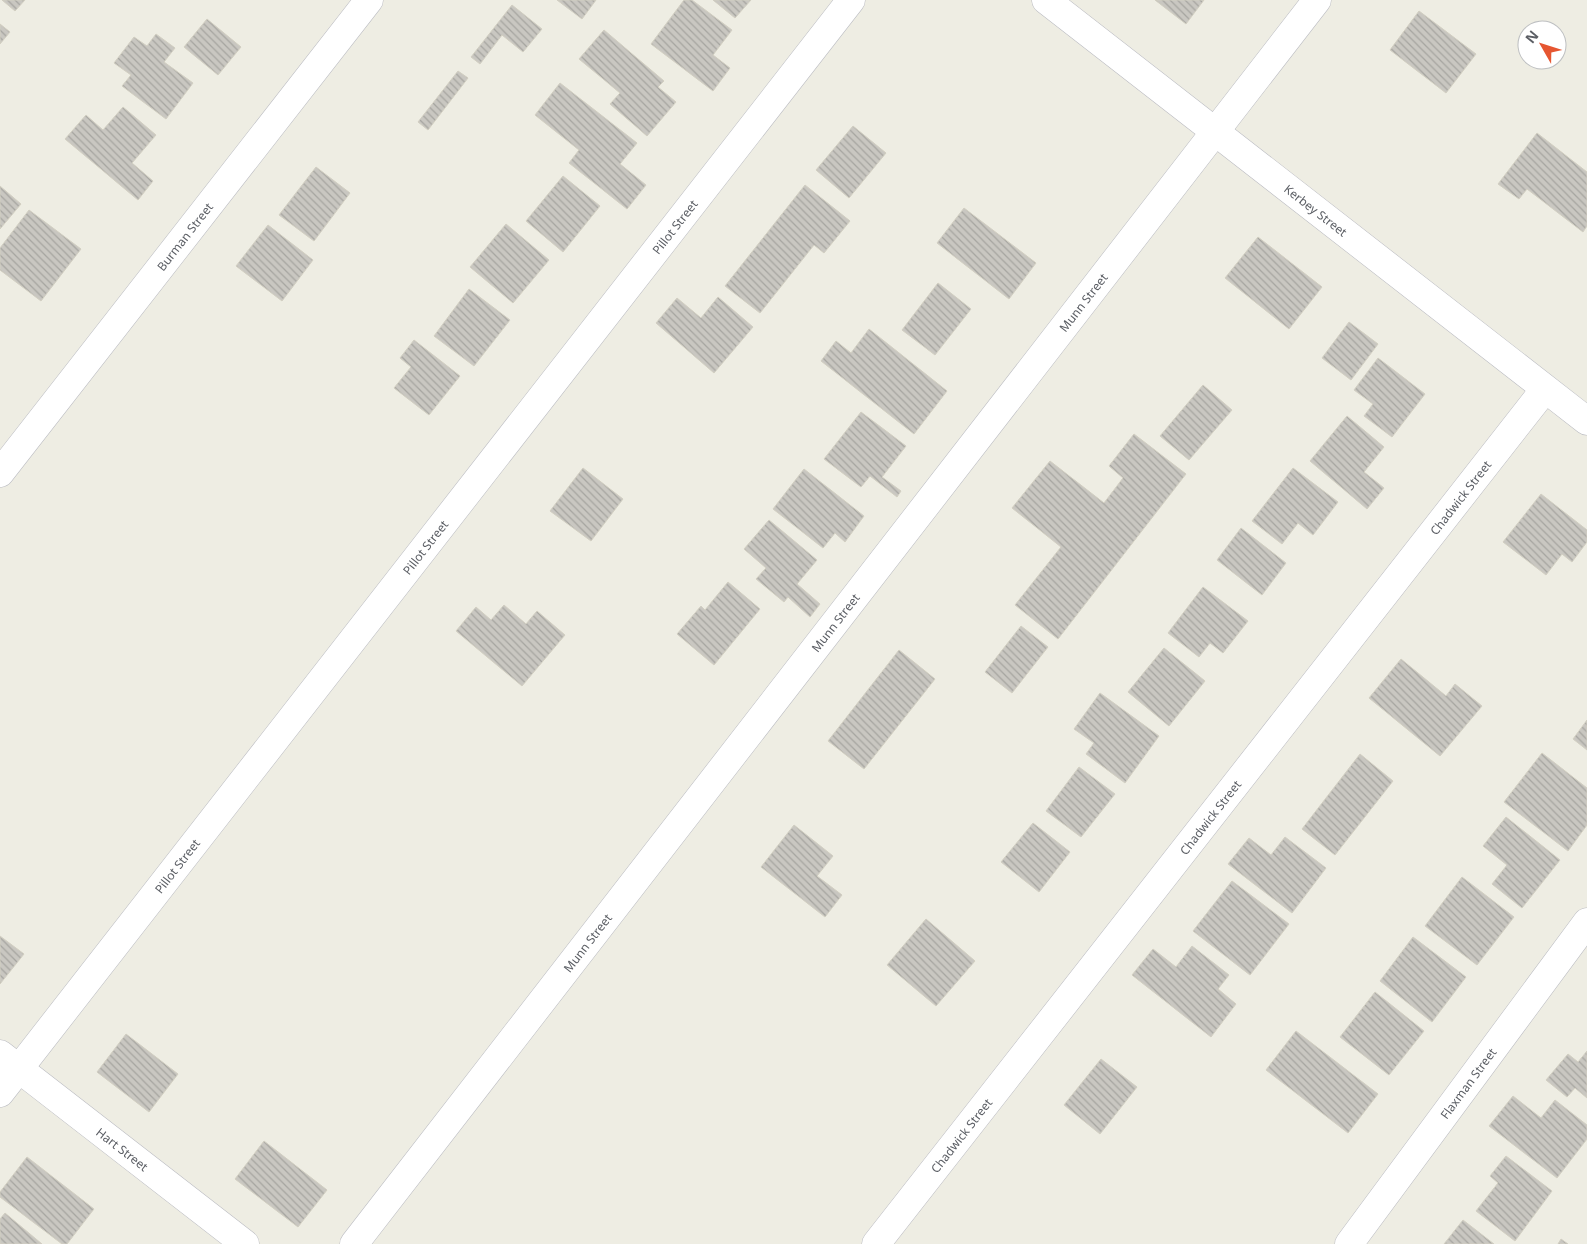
<svg xmlns="http://www.w3.org/2000/svg" width="1587" height="1244" font-family="'Noto Sans',sans-serif">
<style>
.building{fill:url(#building-back-hatch);stroke:#d2cfc2}
.lines{fill:none;stroke-linecap:round;stroke-linejoin:round}
.street-casing{stroke:#bbbcc2;stroke-width:29}
.street{stroke:#fff;stroke-width:28}
.labels{text-anchor:middle;dominant-baseline:central;stroke-width:4;stroke-linejoin:round;paint-order:stroke}
.street-label{font-size:12px;fill:#5b5e64;stroke:#fff}
</style>
<defs>
<pattern id="building-back-hatch" width="6" height="6" patternUnits="userSpaceOnUse" patternTransform="scale(1.25)"><rect width="6" height="6" fill="#c9c7c1"/><path d="M-1 5l2 2M0 0l6 6M5-1l2 2" fill="none" stroke="#a6a5a0"/></pattern>
</defs>
<rect width="100%" height="100%" fill="#eeede3"/>
<path class="building" d="M2,0H25L15,11Z
M557,0H596L582,19Z
M684,0H692L732,30L713,55L730,68L713,91L651,44Z
M713,0H751L735,18Z
M1155,0H1204L1186,24Z
M512,5L542,29L523,52L502,35L480,64L471,57Z
M1419,11L1476,54L1446,93L1390,50Z
M207,19L241,47L218,75L184,47Z
M0,24L10,32L0,44Z
M604,30L664,81L658,87L676,102L647,136L610,104L620,93L579,59Z
M156,34L175,48L164,62L193,83L166,119L122,86L131,75L114,63L134,37L147,46Z
M458,71L468,78L428,130L418,122Z
M560,83L637,143L620,164L646,185L627,209L569,163L579,150L535,115Z
M123,107L156,135L132,163L153,181L138,200L65,139L86,115L103,130Z
M853,126L886,153L849,198L816,170Z
M1537,133L1587,172V226L1583,232L1527,189L1519,199L1498,184Z
M316,167L350,193L314,241L279,215Z
M563,176L600,206L563,252L526,221Z
M805,185L850,221L824,253L814,245L760,313L725,286Z
M0,186L21,204L0,229Z
M964,208L1036,263L1009,299L937,243Z
M29,210L81,249L41,301L0,270V248Z
M506,224L549,260L513,303L470,267Z
M268,225L313,260L282,301L236,266Z
M1258,237L1322,287L1289,329L1225,278Z
M938,283L971,309L935,355L902,330Z
M469,289L510,320L474,366L434,336Z
M718,297L753,327L714,373L656,323L677,298L701,318Z
M1349,322L1378,344L1351,380L1322,358Z
M869,329L947,391L914,434L821,361L836,341L851,353Z
M414,340L460,376L429,415L394,388L411,367L400,358Z
M1378,358L1425,394L1392,437L1364,416L1373,404L1354,390Z
M1203,385L1232,410L1189,460L1160,436Z
M861,412L906,446L882,477L901,491L897,497L870,476L861,487L824,459Z
M1347,416L1384,447L1364,472L1384,488L1367,509L1310,461Z
M1134,434L1186,474L1058,639L1015,605L1061,547L1012,508L1050,461L1104,503L1123,478L1109,466Z
M583,468L623,499L591,541L550,511Z
M1293,468L1338,502L1313,535L1298,523L1282,544L1252,521Z
M804,469L864,516L845,542L835,533L823,548L773,509Z
M1541,494L1587,530V542L1572,562L1562,554L1546,575L1503,542Z
M769,520L817,560L797,584L820,604L810,617L788,597L784,602L756,579L766,568L744,549Z
M1241,528L1286,563L1262,595L1217,560Z
M728,582L760,609L714,665L677,634L701,606L705,610Z
M1203,587L1248,621L1223,653L1210,643L1199,657L1168,633Z
M504,605L526,624L537,611L565,635L522,686L456,631L476,607L491,620Z
M1021,626L1048,647L1012,693L985,672Z
M1164,648L1205,681L1169,726L1128,692Z
M899,650L935,679L864,769L828,741Z
M1401,659L1446,696L1455,684L1482,706L1440,756L1369,698Z
M1100,693L1159,736L1125,783L1086,754L1094,743L1074,729Z
M1587,720V750L1573,739Z
M1542,753L1587,788V825L1568,851L1504,802Z
M1360,754L1393,781L1335,855L1302,829Z
M1079,767L1115,794L1081,837L1046,811Z
M1506,817L1560,860L1522,908L1492,884L1507,865L1483,846Z
M1033,823L1070,852L1039,892L1001,862Z
M794,825L833,856L817,876L842,895L825,917L761,867Z
M1285,837L1326,868L1292,913L1228,864L1249,838L1271,855Z
M1462,877L1514,917L1477,965L1425,926Z
M1232,881L1289,924L1250,975L1193,931Z
M926,919L975,961L936,1006L887,965Z
M0,936L24,954L0,984Z
M1413,937L1466,977L1432,1022L1380,981Z
M1192,946L1229,975L1218,989L1236,1004L1211,1037L1132,975L1153,949L1176,967Z
M1375,992L1424,1031L1389,1075L1340,1037Z
M1296,1031L1378,1094L1348,1133L1266,1070Z
M126,1034L178,1074L149,1112L97,1072Z
M1587,1051V1098L1575,1088L1567,1097L1546,1080L1568,1054L1578,1062Z
M1101,1059L1137,1087L1100,1134L1064,1105Z
M1513,1096L1541,1118L1555,1100L1587,1125V1139L1557,1178L1489,1126Z
M264,1141L327,1190L298,1227L235,1179Z
M1506,1156L1552,1191L1515,1241L1476,1211L1498,1183L1490,1176Z
M27,1157L94,1209L67,1244H62L0,1197V1192Z
M5,1213L42,1244H0V1219Z
M1463,1220L1494,1244H1444Z
M1561,1239L1568,1244H1558Z"/>
<g class="lines">
<g class="street-casing">
<g id="street">
<path id="s1" d="M1046,0L1587,421"/>
<path id="s2" d="M0,473L369,0"/>
<path id="s3" d="M0,1054L245,1244"/>
<path id="s4" d="M0,1093L851,0"/>
<path id="s5" d="M354,1244L1317,0"/>
<path id="s6" d="M876,1244L1545,389"/>
<path id="s7" d="M1349,1244L1587,922"/>
</g>
</g>
<use href="#street" class="street"/>
</g>
<g class="labels">
<g class="street-label">
<text stroke="none"><textPath href="#s1" startOffset="342">Kerbey Street</textPath></text>
<text stroke="none"><textPath href="#s4" startOffset="1098">Pillot Street</textPath></text>
<text stroke="none"><textPath href="#s2" startOffset="300">Burman Street</textPath></text>
<text stroke="none"><textPath href="#s5" startOffset="1191">Munn Street</textPath></text>
<text stroke="none"><textPath href="#s6" startOffset="948">Chadwick Street</textPath></text>
<text stroke="none"><textPath href="#s4" startOffset="692">Pillot Street</textPath></text>
<text stroke="none"><textPath href="#s5" startOffset="786">Munn Street</textPath></text>
<text stroke="none"><textPath href="#s6" startOffset="542">Chadwick Street</textPath></text>
<text stroke="none"><textPath href="#s4" startOffset="288">Pillot Street</textPath></text>
<text stroke="none"><textPath href="#s5" startOffset="381">Munn Street</textPath></text>
<text stroke="none"><textPath href="#s7" startOffset="200">Flaxman Street</textPath></text>
<text stroke="none"><textPath href="#s6" startOffset="138">Chadwick Street</textPath></text>
<text stroke="none"><textPath href="#s3" startOffset="155">Hart Street</textPath></text>
</g>
</g>
<g transform="translate(1542 45) rotate(309)"><circle r="24" fill="#ffffff" stroke="#bdbfc1"/>
<path d="M0-4L9 19L0 12L-9 19Z" fill="#e65631"/>
<text y="-8" font-size="14" font-weight="bold" text-anchor="middle" fill="#5b5e64">N</text>
</g>
</svg>
